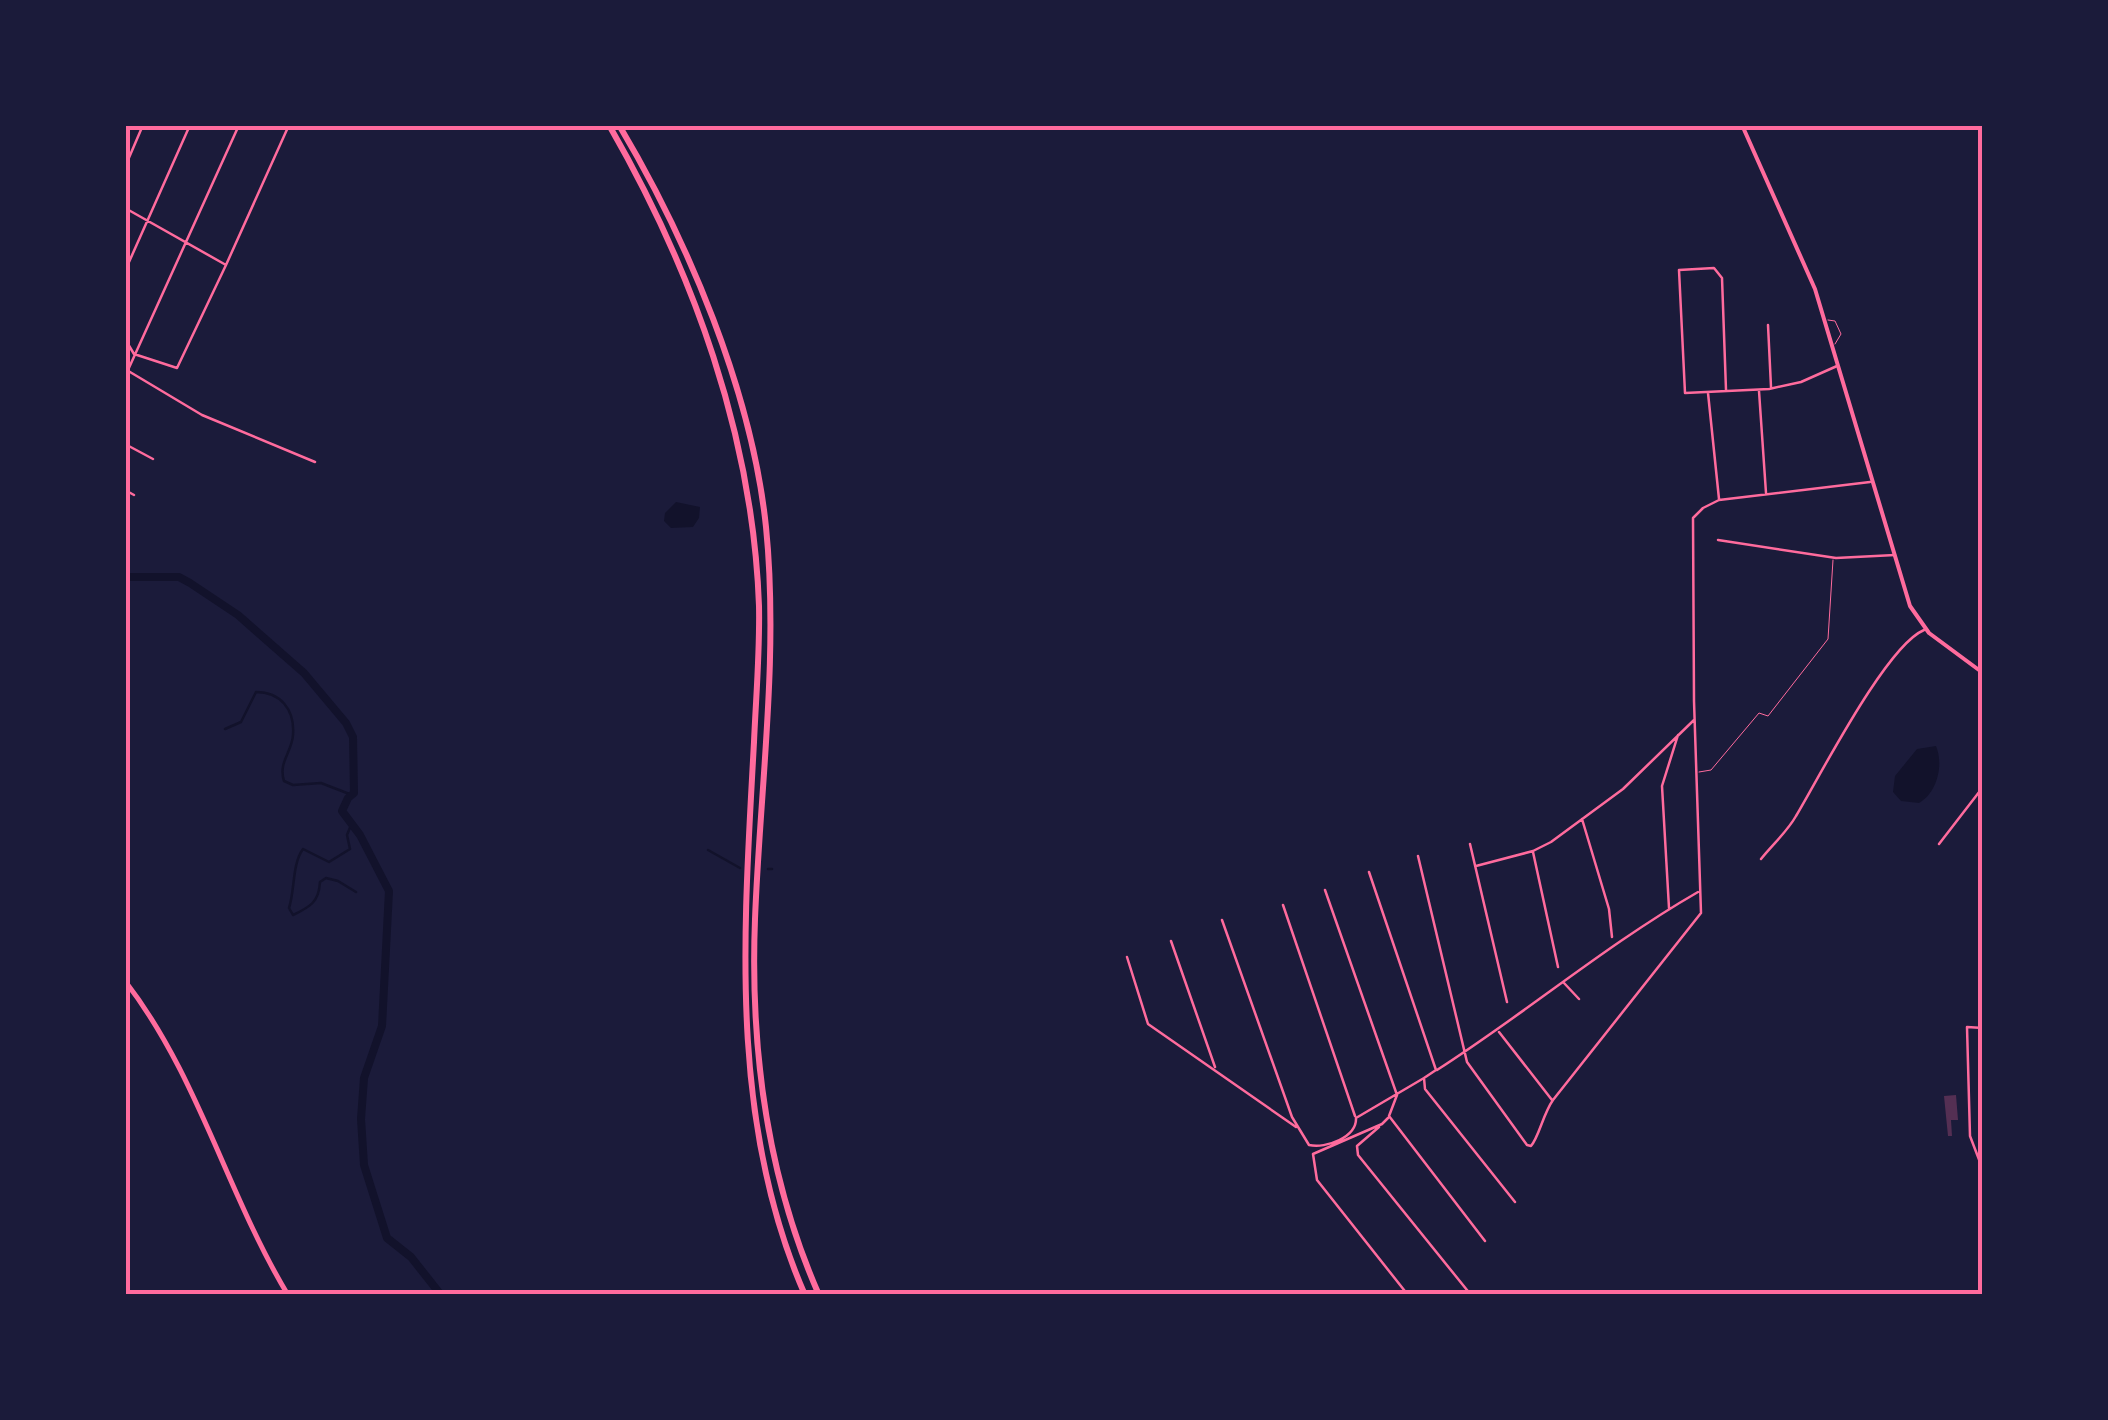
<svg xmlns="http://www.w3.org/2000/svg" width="2108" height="1420" font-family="'Roboto Condensed',sans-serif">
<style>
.water{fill:#12122b}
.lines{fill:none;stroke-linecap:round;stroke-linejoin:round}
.stream{stroke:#12122b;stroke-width:2.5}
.river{stroke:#12122b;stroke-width:8}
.building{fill:#542f53}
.service{stroke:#ff6b9d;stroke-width:1}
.minor{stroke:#ff6b9d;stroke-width:2.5}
.tertiary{stroke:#ff6b9d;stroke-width:4}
.secondary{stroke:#ff6b9d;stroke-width:5}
.trunk{stroke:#ff6b9d;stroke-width:6}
.neatline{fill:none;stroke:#ff6b9d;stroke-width:4}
</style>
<rect width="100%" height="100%" fill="#1b1b3a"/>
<path class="water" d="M676,502L700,507L699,518L693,527L671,528L664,521L665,513Z
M1936,746C1944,765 1937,793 1919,803L1901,801L1893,792L1895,776L1917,749Z"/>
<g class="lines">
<path class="stream" d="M225,729L241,722L256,692C280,692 295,709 293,735C292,752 278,762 284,781L293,785L321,783L352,795
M351,825L347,835L350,849L329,862L303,849C292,864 295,890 289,908L293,915C310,907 319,902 320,882L326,878L338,881L356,892
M708,850L740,868
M768,869H772"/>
<path class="river" d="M125,577H179L190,583L238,615L304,673L346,723L353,737L354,793L348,798L342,811L360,835L389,891L382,1026L364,1078L361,1119L364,1165L387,1238L411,1257L441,1295"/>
</g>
<path class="building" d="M1956,1095L1958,1120H1951L1952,1136H1948L1944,1096Z"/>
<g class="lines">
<path class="service" d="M1828,320L1835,321L1841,334L1835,344
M1699,772L1711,770L1759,713L1768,716L1828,639L1833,560"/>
<path class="minor" d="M125,167L143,125
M125,208L226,265L177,368L134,354L125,339
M226,265L289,125
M125,271L190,125
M1768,325L1771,387
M125,369L202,415L315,462
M128,370L239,125
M1726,390L1722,278L1714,268L1679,270L1685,393L1769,389L1801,382L1837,366
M1759,391L1766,493
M1708,393L1719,499
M125,444L153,459
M125,490L134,495
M1718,540L1836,558L1895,555
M1582,819L1609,909L1612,937
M1470,844L1507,1002
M1939,844L1983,787
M1533,852L1558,967
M1418,856L1467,1062L1527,1145L1531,1146C1539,1137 1543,1114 1553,1100L1701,913L1694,701L1693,518L1703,508L1719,500L1870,482
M1761,859C1773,844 1787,832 1796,816C1820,776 1886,646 1924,630
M1476,866L1533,851L1551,842L1623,789L1694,720
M1369,872L1436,1070L1424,1078L1425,1089L1515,1202
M1325,890L1397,1095L1389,1116L1485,1241
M1283,905L1355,1116
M1669,908L1662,786L1678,735
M1222,920L1292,1117L1309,1145C1326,1149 1357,1137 1356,1118L1424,1078
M1171,941L1215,1067
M1127,957L1148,1024L1296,1127
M1564,983L1579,999
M1983,1028L1967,1027L1970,1136L1983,1170
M1499,1032L1552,1100
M1437,1070C1526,1013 1606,945 1698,892
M1388,1118L1382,1124L1313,1154L1317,1180L1408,1295
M1379,1127L1357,1146L1358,1155L1471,1295"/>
<path class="tertiary" d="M1742,125L1815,289L1910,606L1929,633L1983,673"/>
<path class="secondary" d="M125,981C198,1075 227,1194 288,1295"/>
<path class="trunk" d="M609,125C693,271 753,436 759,606C760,651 756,696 754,742C744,928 728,1120 805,1295
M619,125C688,241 752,392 766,527C779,657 760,789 755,919C750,1048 767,1177 819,1295"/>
</g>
<rect width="2108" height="1420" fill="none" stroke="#1b1b3a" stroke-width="255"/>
<rect x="128" y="128" width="1852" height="1164" class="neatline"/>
</svg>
